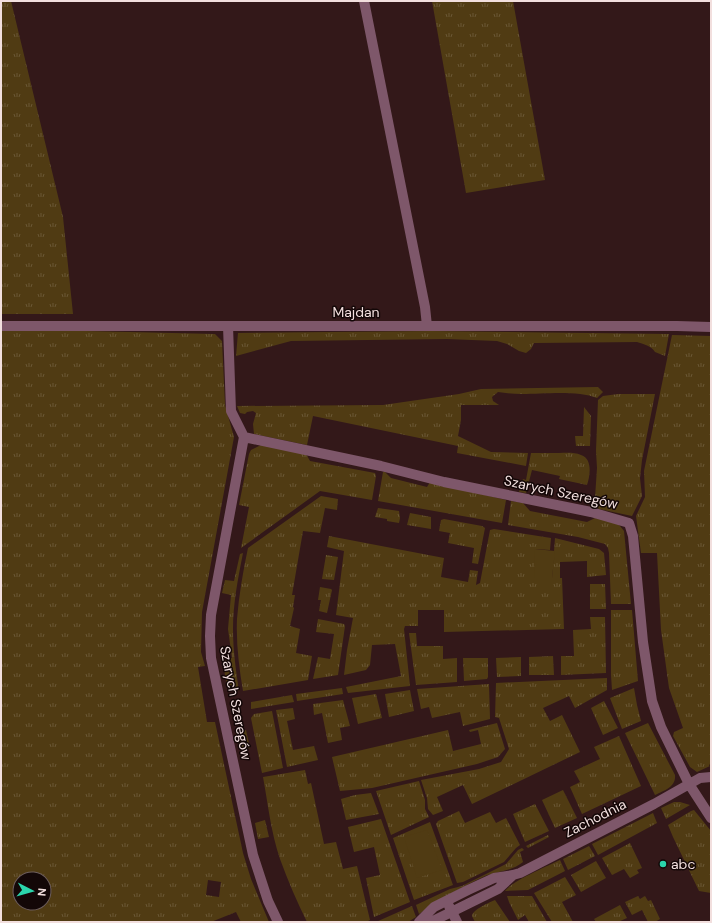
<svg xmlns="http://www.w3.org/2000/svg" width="712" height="923" font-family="'DM Sans',sans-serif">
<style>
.grass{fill:url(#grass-tufts);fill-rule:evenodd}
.green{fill:#503b13}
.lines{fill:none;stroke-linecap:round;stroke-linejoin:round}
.minor{stroke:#7e576a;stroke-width:10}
.poi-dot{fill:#2bd5ac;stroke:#130707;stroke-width:1.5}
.labels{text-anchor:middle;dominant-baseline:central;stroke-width:3;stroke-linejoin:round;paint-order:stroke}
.street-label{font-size:14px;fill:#f2dfde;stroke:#130707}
.poi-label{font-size:14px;fill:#f2dfde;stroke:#130707;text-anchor:start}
</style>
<defs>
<pattern id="grass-tufts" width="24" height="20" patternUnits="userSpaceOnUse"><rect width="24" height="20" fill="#503b13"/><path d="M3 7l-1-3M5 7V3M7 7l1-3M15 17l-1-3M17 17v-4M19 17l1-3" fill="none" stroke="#6a5735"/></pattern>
</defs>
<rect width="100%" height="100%" fill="#331819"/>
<path class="grass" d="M1,1H11L63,217L73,314H1Z
M432,1H513L545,180L466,193Z
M1,329L215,334L222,341L225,405L234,437L202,612L201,652L205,666L198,667L207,722H215L243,853L251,879L269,922H241L236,912L211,922H1ZM20,879H44V903H20ZM208,880L221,882L219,897L206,895Z
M432,331L669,334L665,356L655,352C652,346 643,344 637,342L534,343L531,349L526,353L519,351L507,344L497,341L447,339L367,340L291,341L236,356L238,333Z
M672,335L711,336V761L709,766H710L697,772L690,767L673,736L674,732L683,728L669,688L661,630L657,553H641L636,516L645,497L644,471Z
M598,387L603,392L597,398C578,390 543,394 522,394C514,394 506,393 498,392L492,397L493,401L499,405H461V420L458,436L491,452L528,453L526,466L457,453L458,446L313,416L307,445L254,434L253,424L256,413L253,411L247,412L245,414L240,413L237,406L383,405L459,394L481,389Z
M618,394H655L642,460L640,478L642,496L632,516L599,509L596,506L595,498L597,468L596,451L598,400L603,396Z
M584,407L591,416L590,446H576L575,436H583Z
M261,445L306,454L310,461L375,473L376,476L372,500L320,491L241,548L249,507L239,505L249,454L251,450Z
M531,453C540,453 550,453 559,453C566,453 574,452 581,455C593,459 590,476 587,485L559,479L560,476L532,470L526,493L519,492L523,479L526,480Z
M383,472H385L391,478L427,487L430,482L506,500L502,523L378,501Z
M321,496L338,499L337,510L325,508L320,533L303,531L292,595H295L293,607L294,608L290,626L300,629L296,653L312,656L308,680L243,691C239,667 236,643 237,619C239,595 243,571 248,548Z
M511,501L523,503L530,511L587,522L595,518L615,521L620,526L624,531L631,604H611L609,553L608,548L605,544L578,537L508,525Z
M378,508L399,511L400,518L399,523L387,521V519L375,517Z
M410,513L431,517V529L407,525Z
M444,519L482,526L485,528L478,564L472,563L474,548L448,543L450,533L439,531L441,520Z
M494,529L551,538L550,550L535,549L552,578L555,538L599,549L604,553L606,575L587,577V561L560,562V578H562L564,629L444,632V610H418V626H405L404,629L410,686L348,693L346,687L401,676L395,644L372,645L370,665L366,670L344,675L347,650L353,618L336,615L344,551L327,547L329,536L444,558L441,577L468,582L470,570L478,571L476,585L480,583L490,530Z
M243,553C238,578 233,604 233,629C233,650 236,671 239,691L227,684L222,661L232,658L228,629L231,595L222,593L225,580L234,581L240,554Z
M326,555L338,557L334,580L322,579Z
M590,584H605L606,609H590Z
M320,587L331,589L332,590L327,613L319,611L321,600H318Z
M611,610H632L638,681L612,690L611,675Z
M590,617H605L606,673L561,675V656H574L573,630L591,629Z
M318,619L344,624L345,626L338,675L313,679L318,657L330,659L334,634L316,632Z
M409,633H416L417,646H443V659L457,658V682L416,685Z
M553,656L554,675H529V657Z
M521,657V676L497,677L496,658Z
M463,658H488V677L487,679L464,681Z
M607,678V690L575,708L569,696L543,708L550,721L562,715L580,752L472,804L463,785L437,797L443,811L433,815L428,809L427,798L421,780L479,769L501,762L509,749L499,718L495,717L496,683Z
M489,684L490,719L463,726L460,712L432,718L429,707L421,709L417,689Z
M342,688L343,694L297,701L296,694Z
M634,688L637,705L641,721L622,729L610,698Z
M410,690L414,711L389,717L385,694Z
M376,694L382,718L358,724L352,698Z
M292,695L294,702L251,709V702Z
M343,700L350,726L340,728L342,740L328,743L322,713L314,715L313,704Z
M604,701L618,728L603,735L591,708Z
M293,708L295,719L287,721L293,750L314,746L318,760L287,767L276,710Z
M272,711L283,768L262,773L251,718L254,714Z
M497,723L505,749L498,757L477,764L372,788L340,791L332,757L448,730L453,751L481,744L478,730L470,732L469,730Z
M648,723L675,775C676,787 665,790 655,795L625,733Z
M246,730L250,748L240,750L235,732Z
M619,736L641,786L582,814L570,787L580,782L574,771L600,759L594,747Z
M305,770L308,784L311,783L324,844L336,842L343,869L357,866L370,920L366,922H307C297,902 288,881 280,859C271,833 268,804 263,777Z
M419,781L425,800V809L429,817L391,835L376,791Z
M563,790L577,818L555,828L542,800Z
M371,793L379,814L346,820L341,799L355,795Z
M674,802H680L690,805L666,819L661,808Z
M535,804L549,831L525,842L513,814Z
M694,810L711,831V893L699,891L673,837L668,825L691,811Z
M459,811L465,823L490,812L496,823L506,818L520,845L516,848L504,862L463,882L457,883L436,824L438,821Z
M653,813L657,823L598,855L592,844Z
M381,819L410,902L374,917L366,878L380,875L374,847L354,852L348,827Z
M265,820L269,837L258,839L255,823Z
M430,822L453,885L414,900L393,838Z
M548,835L549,837L528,848L526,846Z
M630,843L642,868L637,870L639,873L630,878L624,869L612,875L602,858Z
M589,846L595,856L568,870L563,859Z
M522,848L524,850L520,852L523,862C511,872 496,871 483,877C461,887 439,900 419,914L416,905L450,889L462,886L506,864L518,850Z
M560,860L565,871L528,890L505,891C512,881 548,866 560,860Z
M596,861L606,878L581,892L571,875Z
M565,877L576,895L562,902L573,922H552L534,893Z
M507,896H532L547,922H529L525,915L518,920L509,902Z
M638,896L640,899L645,896L648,901L651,900L660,919L655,922H648L642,910L632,915L625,902Z
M495,900L510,922H475C475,922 472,916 472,916C472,910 490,902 495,900Z
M620,905L627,918L618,922H596L594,919Z
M412,906L416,917L408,922H376Z"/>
<path class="green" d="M535,549L555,551L552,578H534Z
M427,830L442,870L417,878L404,837Z"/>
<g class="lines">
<path class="minor" d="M364,1L425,307L427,326
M1,326H677L711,327
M228,326L231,411L244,437L211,615L210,636L211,658L253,855L268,901L278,922
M244,437L381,466L444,482L591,512L629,523L633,536L643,642L652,701L661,727L689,784L711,818
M449,906L457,922
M419,922L434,907L468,890L494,878L513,875L520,873L654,804L700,778L711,777
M431,922L498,889L513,875"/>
</g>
<circle class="poi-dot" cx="663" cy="864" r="4"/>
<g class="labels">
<g class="street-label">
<text x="356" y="312">Majdan</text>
<text transform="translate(561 492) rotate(12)">Szarych Szeregów</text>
<text transform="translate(236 703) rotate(79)">Szarych Szeregów</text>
<text transform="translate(595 818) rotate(-27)">Zachodnia</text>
</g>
<g class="poi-label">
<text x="671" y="864">abc</text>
</g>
</g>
<rect width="712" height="923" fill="none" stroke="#f2dfde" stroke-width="4"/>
<g transform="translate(32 891) rotate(96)"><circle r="19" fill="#130707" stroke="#6c5d5d"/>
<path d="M0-3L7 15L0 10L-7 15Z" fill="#2bd5ac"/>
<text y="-6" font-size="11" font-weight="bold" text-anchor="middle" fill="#f2dfde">N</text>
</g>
</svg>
